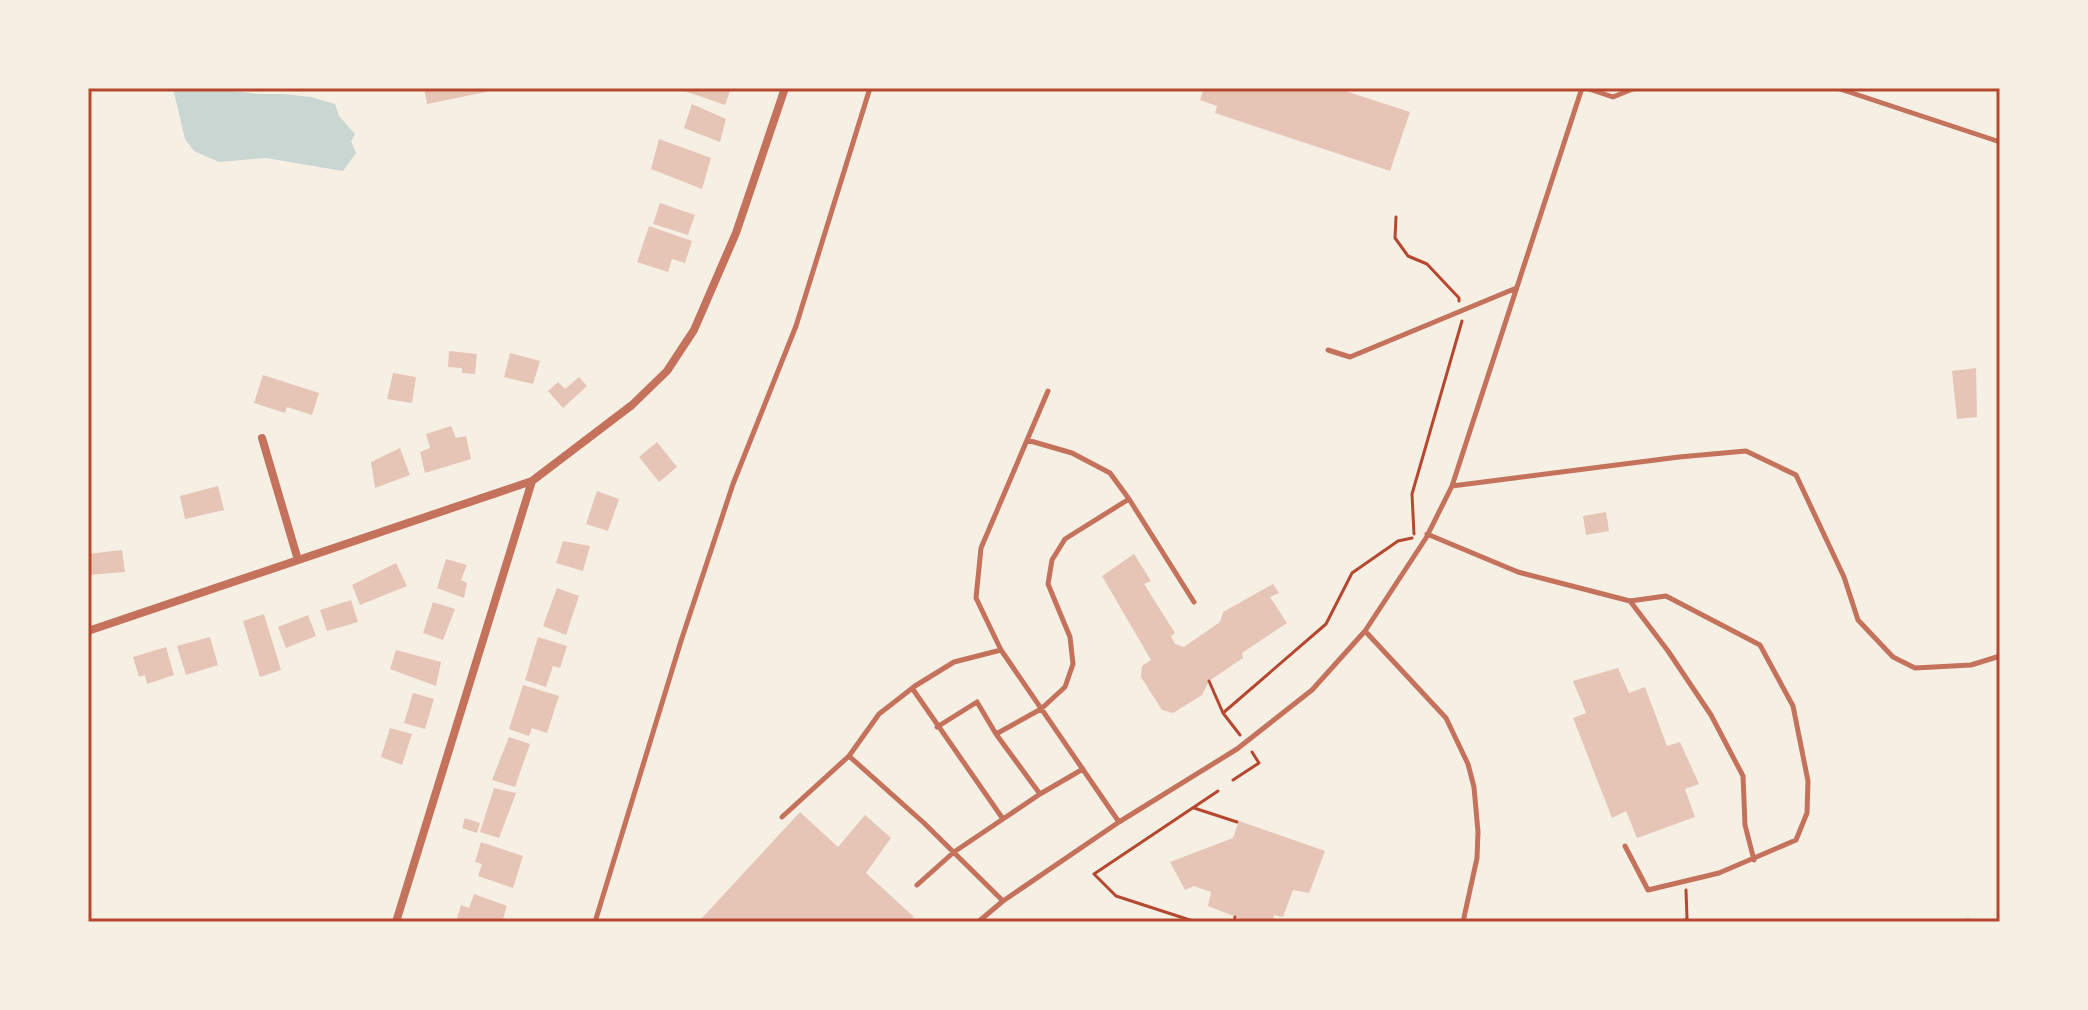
<svg xmlns="http://www.w3.org/2000/svg" width="2088" height="1010" font-family="'PT Sans',sans-serif">
<style>
.water{fill:#c9d6d2}
.building{fill:#e6c5b7}
.lines{fill:none;stroke-linecap:round;stroke-linejoin:round}
.path{stroke:#b5482f;stroke-width:3}
.service{stroke:#c5725c;stroke-width:5}
.minor{stroke:#c5725c;stroke-width:8}
.neatline{fill:none;stroke:#b5482f;stroke-width:3}
</style>
<rect width="100%" height="100%" fill="#f6efe4"/>
<path class="water" d="M173,88H210L257,94H283L311,97L335,104L339,116L355,134L351,141L356,153L343,171L266,158L219,162L203,155L194,151L185,139Z"/>
<path class="building" d="M424,88H485L486,92L427,104Z
M676,88H731L725,105Z
M1204,88H1336L1410,112L1390,171L1215,113L1217,106L1200,100Z
M692,104L726,119L720,142L684,128Z
M659,139L711,158L702,189L651,169Z
M660,203L695,215L688,235L653,224Z
M649,226L692,241L685,263L672,259L668,272L637,262Z
M449,351L477,354L475,374L462,373V368L448,367Z
M510,353L540,361L533,384L504,377Z
M1976,368L1977,417L1957,419L1952,371Z
M393,373L416,377L412,403L387,399Z
M263,375L319,393L312,415L287,407L285,413L254,403Z
M579,377L587,386L563,408L548,391L558,382L565,389Z
M451,426L456,438L466,436L471,459L425,473L420,452L430,448L426,434Z
M657,442L677,467L659,482L639,457Z
M400,448L410,475L375,488L371,462Z
M218,486L224,510L185,519L180,496Z
M597,491L619,499L608,531L586,524Z
M1606,512L1609,531L1586,535L1583,516Z
M563,541L590,546L583,571L556,563Z
M122,550L125,572L88,575V554Z
M1134,554L1151,581L1144,584L1175,633L1171,636L1175,644L1184,647L1220,622L1223,612L1273,584L1279,593L1270,597L1287,623L1242,653L1243,658L1209,681L1202,695L1173,713L1162,710L1141,677L1142,666L1151,660L1102,576Z
M446,559L467,565L461,580L467,583L464,598L437,588Z
M396,563L407,586L360,605L352,585Z
M557,588L579,596L566,635L543,626Z
M351,600L358,622L327,631L320,610Z
M433,602L455,609L443,640L423,633Z
M264,614L281,670L260,677L243,621Z
M308,615L316,636L286,648L278,627Z
M210,637L218,665L186,675L177,646Z
M538,637L567,646L560,668L553,666L546,687L525,680Z
M166,647L174,675L147,684L145,675L139,677L133,657Z
M396,650L441,662L436,686L390,669Z
M1618,668L1629,693L1645,687L1667,746L1680,742L1699,784L1685,789L1695,817L1637,838L1626,811L1612,818L1573,718L1586,713L1573,681Z
M523,685L559,696L547,733L532,728L529,736L509,729Z
M413,693L434,699L425,729L404,723Z
M390,728L412,734L402,765L381,757Z
M509,737L530,744L515,787L492,780Z
M494,788L516,793L499,838L480,832Z
M800,812L838,847L865,815L891,838L866,873L914,917L909,922H704L701,919Z
M465,818L480,823L477,833L462,828Z
M1239,821L1325,851L1309,893L1293,890L1283,917L1274,915L1272,922H1249L1208,906L1211,892L1194,886L1185,890L1170,862L1233,838Z
M481,842L523,856L513,888L478,876L482,864L475,862Z
M474,894L507,906L502,922H456L461,905L469,908Z"/>
<g class="lines">
<path class="path" d="M1396,217L1395,238L1408,256L1427,264L1459,298V301
M1414,534L1412,494L1462,321
M1209,681L1223,713L1326,624L1352,573L1398,541L1412,538
M1223,713L1240,735
M1233,780L1259,763L1252,752
M1194,808L1237,822
M1196,922L1116,896L1094,874L1218,791
M1234,922L1235,917
M1684,922L1687,918L1686,890"/>
<path class="service" d="M1586,88L1613,97L1635,88
M1837,88L2000,142
M1328,350L1350,357L1514,289
M1048,391L981,548L976,598L1001,650L1119,822
M1027,440L1072,453L1110,473L1129,499
M1452,486L1679,457L1746,451L1796,475L1844,577L1858,620L1893,657L1915,668L1971,665L2000,656
M1427,534L1518,572L1630,601L1666,596L1760,645L1793,706L1808,781L1807,813L1796,840L1719,873L1648,890L1625,846
M1630,601L1668,651L1711,715L1743,776L1745,825L1754,860
M1365,631L1446,718L1468,764L1474,787L1478,832L1477,858L1463,922
M1001,650L954,662L915,686L879,714L849,756L924,823L1003,901
M912,688L1003,819L1040,794L996,734L977,702L937,727
M996,734L1041,709L1065,687L1073,664L1070,637L1048,584L1052,560L1065,539L1129,499L1194,602
M1040,794L1083,769
M782,817L849,756
M917,885L954,852L1003,819
M595,922L681,641L733,484L796,326L870,88
M978,922L1003,901L1119,822L1237,749L1312,690L1365,631L1426,538L1452,486L1582,88
M1968,922V921"/>
<path class="minor" d="M262,438L298,560
M88,631L532,481
M396,922L532,481L632,405L667,371L694,330L736,233L785,88"/>
</g>
<rect width="2088" height="1010" fill="none" stroke="#f6efe4" stroke-width="180"/>
<rect x="90" y="90" width="1908" height="830" class="neatline"/>
</svg>
